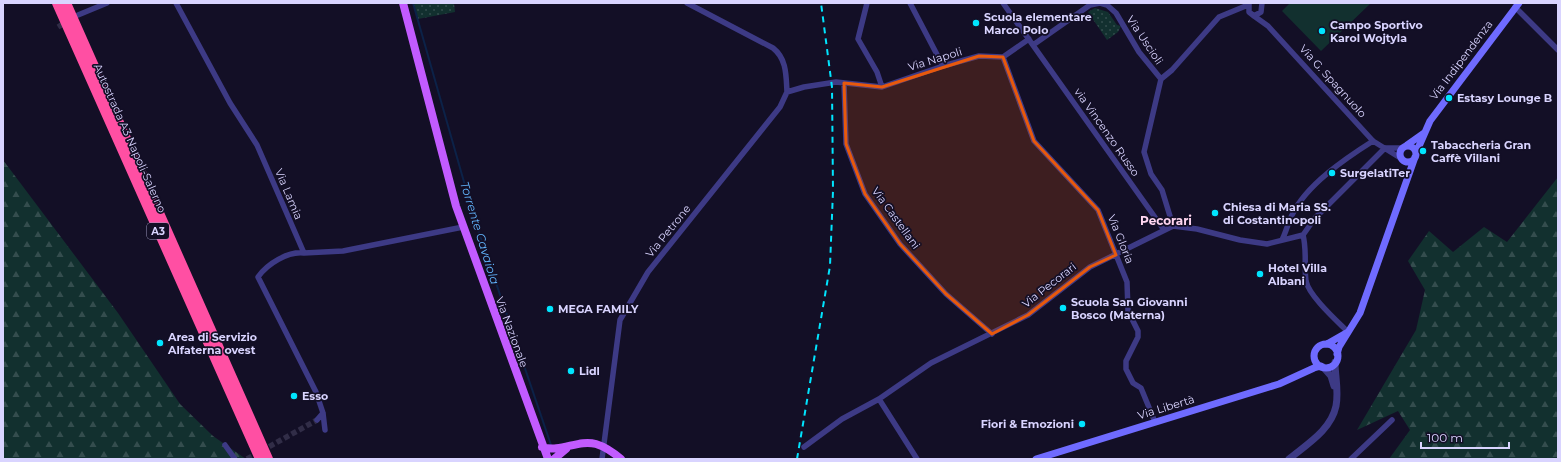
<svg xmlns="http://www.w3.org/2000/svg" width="1561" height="462" font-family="Montserrat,sans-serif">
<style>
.green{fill:#12302f}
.forest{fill:url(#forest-firs)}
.park{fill:url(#park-dots)}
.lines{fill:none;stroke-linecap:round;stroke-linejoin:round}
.stream{stroke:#0c2248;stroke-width:2}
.minor-tunnel{stroke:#312d47;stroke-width:5.5;stroke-dasharray:5.5 3;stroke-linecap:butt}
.minor{stroke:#3d3a85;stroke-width:5.5}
.tertiary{stroke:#3d3a85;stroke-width:7}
.secondary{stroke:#6f6bff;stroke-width:7}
.primary{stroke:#c25bff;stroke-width:8}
.motorway{stroke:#ff4fa3;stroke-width:10}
.rail{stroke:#00e5ff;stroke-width:2;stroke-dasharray:6 5;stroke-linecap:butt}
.marked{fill:#e8590c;fill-opacity:0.2;stroke:#e8590c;stroke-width:3;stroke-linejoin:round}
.poi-dot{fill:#00e5ff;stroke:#130f26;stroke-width:1.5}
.labels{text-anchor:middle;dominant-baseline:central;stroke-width:3.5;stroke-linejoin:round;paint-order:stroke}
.shield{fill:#130f26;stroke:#9e99be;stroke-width:1}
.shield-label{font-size:10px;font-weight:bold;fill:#d9d4ff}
.poi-label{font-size:11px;font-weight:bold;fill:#d9d4ff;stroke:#130f26;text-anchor:start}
.street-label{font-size:11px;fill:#d9d4ff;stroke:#130f26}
.neighbourhood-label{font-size:12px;font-weight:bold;fill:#ffd6f0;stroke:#130f26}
.water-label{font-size:12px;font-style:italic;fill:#62b6ff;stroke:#130f26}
</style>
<defs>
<pattern id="forest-firs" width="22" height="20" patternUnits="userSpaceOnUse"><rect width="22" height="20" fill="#12302f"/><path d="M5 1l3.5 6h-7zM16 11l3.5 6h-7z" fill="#344d4e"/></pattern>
<pattern id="park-dots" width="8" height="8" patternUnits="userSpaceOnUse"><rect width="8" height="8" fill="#12302f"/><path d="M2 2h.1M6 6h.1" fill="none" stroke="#344d4e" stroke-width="1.8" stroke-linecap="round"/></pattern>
</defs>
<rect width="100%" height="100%" fill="#130f26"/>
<path class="green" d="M1290,3H1371L1321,51L1282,11Z"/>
<path class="forest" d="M3,160L118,313L180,404L213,436L246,459H3Z
M1558,177V459H1389L1410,430L1398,411L1357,430L1416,330L1425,290L1408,261L1429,231L1453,252L1484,227L1507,242Z"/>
<path class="park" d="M413,3H454L455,12L418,19Z
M1095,8L1108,12L1117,25L1121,26L1118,32L1107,40L1088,12Z"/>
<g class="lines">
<path class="stream" d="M413,3L476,224L551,445"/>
<path class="minor-tunnel" d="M58,27L68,21
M247,459L317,420"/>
<path class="minor" d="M176,3L230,103L257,145L304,253L343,251L463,227
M687,3L773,48C787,59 786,76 787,92
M867,3L858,39L877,72L882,87
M910,3L943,66
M1003,3L1164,230
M1249,3V12L1254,16L1261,12L1262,3
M1515,7L1558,50
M78,15L107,3
M1254,16L1268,26L1373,141L1402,159
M1033,45L1090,5L1100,3L1107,5L1116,13L1139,52L1161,79
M1003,57L1034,141L1098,210L1127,282L1128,311L1138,331V337L1126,361V369L1133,383L1141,388L1155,422
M844,83L846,144L865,194L900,244L946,294L992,334
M1385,148H1402
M1173,226L1162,190L1151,174L1144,152L1161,79L1172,70L1219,17L1248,5
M1303,235L1315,218L1385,148
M1303,235C1307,250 1304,266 1306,281C1309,296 1337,321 1348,332
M1282,240C1286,232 1288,223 1292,215C1306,185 1346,158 1373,141
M304,253C288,251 267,264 258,277L316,392L323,413L325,430
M879,399L917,459
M317,420L323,413
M225,445L235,459
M804,447L842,419L879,399L931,363L1028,315L1090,267L1173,226L1197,229L1240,240L1267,244L1303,235
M602,459L620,320L648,272L780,107L787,92L804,87L836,82L882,87L943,66L979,56L1003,57L1029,39
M1351,459L1392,420"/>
<path class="tertiary" d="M1323,367L1331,376L1334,386
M1289,459C1307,444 1331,430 1336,406C1339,391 1335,376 1335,362"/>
<path class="secondary" d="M1407,145L1424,133
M1400 154a8 8 0 1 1 16 0a8 8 0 1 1-16 0Z
M1416,153L1430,121L1519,3
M1327,344L1348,332
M1314 356a12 12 0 1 1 24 0a12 12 0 1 1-24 0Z
M1337,354L1339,347L1360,313L1415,157
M1036,459L1279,384L1314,368L1321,366"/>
<path class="primary" d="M403,3L456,206L548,459
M542,447C561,453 578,439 596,444C606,447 614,453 621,459
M554,459L566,449"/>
<path class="motorway" d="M57,3L260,459
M66,3L268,459"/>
<path class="rail" d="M797,459L830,266L833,191L832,87L821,3"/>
</g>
<path class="marked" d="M979,56L1003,57L1034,141L1098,210L1116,255L1090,267L1028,315L992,334L946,294L900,244L865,194L846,144L844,83L882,87Z"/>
<g class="poi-dot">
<circle cx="976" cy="23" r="4"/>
<circle cx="1322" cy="31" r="4"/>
<circle cx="1449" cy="98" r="4"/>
<circle cx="1423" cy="151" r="4"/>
<circle cx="1332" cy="173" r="4"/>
<circle cx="1215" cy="213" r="4"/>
<circle cx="1260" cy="274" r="4"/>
<circle cx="1063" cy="308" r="4"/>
<circle cx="550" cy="309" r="4"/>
<circle cx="160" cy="343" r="4"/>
<circle cx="571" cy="371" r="4"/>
<circle cx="294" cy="396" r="4"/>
<circle cx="1082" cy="424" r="4"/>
</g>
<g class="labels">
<rect class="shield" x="147" y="223" width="22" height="16" rx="3"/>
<g class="shield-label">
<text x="158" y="231">A3</text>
</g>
<g class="poi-label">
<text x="984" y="17">Scuola elementare<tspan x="984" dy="13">Marco Polo</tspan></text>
<text x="1330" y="25">Campo Sportivo<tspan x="1330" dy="13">Karol Wojtyla</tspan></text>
<text x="1457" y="98">Estasy Lounge B</text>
<text x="1431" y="145">Tabaccheria Gran<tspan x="1431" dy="13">Caffè Villani</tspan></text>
<text x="1340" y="173">SurgelatiTer</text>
<text x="1223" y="207">Chiesa di Maria SS.<tspan x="1223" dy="13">di Costantinopoli</tspan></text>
<text x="1268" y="268">Hotel Villa<tspan x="1268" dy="13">Albani</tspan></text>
<text x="1071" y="302">Scuola San Giovanni<tspan x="1071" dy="13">Bosco (Materna)</tspan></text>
<text x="558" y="309">MEGA FAMILY</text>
<text x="168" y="337">Area di Servizio<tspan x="168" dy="13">Alfaterna ovest</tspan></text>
<text x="579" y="371">Lidl</text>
<text x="302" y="396">Esso</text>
<text x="1074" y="424" text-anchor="end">Fiori &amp; Emozioni</text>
</g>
<g class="street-label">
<text transform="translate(1145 40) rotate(56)">Via Uscioli</text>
<text transform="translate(935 59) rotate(-17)">Via Napoli</text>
<text transform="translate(1461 60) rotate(-53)">Via Indipendenza</text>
<text transform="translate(1333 81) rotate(48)">Via G. Spagnuolo</text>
<text transform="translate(1107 132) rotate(55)">via Vincenzo Russo</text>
<text transform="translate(130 138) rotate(66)">Autostrada A3 Napoli-Salerno</text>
<text transform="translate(289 194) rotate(67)">Via Lamia</text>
<text transform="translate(896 218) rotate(54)">Via Castellani</text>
<text transform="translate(668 231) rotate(-51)">Via Petrone</text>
<text transform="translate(1121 239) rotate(68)">Via Gloria</text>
<text transform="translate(1049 285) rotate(-38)">Via Pecorari</text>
<text transform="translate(512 332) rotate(70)">Via Nazionale</text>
<text transform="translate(1166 407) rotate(-17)">Via Libertà</text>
</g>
<g class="neighbourhood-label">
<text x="1166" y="220">Pecorari</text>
</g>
<g class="water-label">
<text transform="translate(480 233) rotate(73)">Torrente Cavaiola</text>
</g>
</g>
<rect width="1561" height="462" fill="none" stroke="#d9d4ff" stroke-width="8"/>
<path d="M1421 442v6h88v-6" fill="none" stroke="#d9d4ff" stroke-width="2"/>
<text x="1427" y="442" font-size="12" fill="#d9d4ff" stroke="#130f26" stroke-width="3" paint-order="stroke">100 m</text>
</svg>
